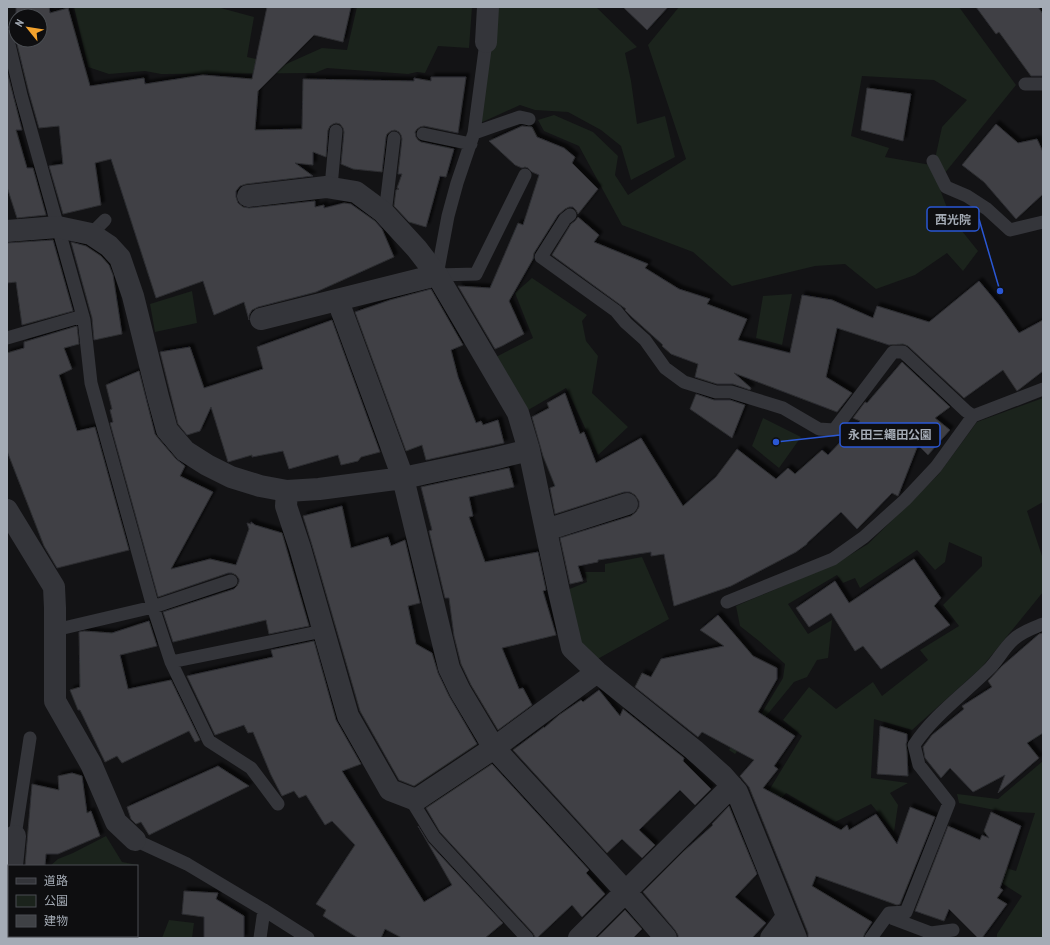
<svg xmlns="http://www.w3.org/2000/svg" width="1050" height="945" font-family="'PT Sans Narrow','Noto Sans JP',sans-serif">
<style>
.green{fill:#1b231c}
.building{fill:#3f4145;stroke:#2d2d31;filter:url(#shadow)}
.lines{fill:none;stroke-linecap:round;stroke-linejoin:round}
.lane{stroke:#34353a;stroke-width:13}
.street{stroke:#34353a;stroke-width:22}
.leader{fill:none;stroke:#2a57d4;stroke-width:1.5}
.callout-dot{fill:#2a57d4;stroke:#0e0e10;stroke-width:1.5}
.callout{fill:#0e0e10;stroke:#2a57d4;stroke-width:1.5}
.callout-label{font-size:12px;text-anchor:middle;font-weight:bold;fill:#a4abb5}
</style>
<defs>
<filter id="shadow"><feDropShadow dx="3.5" dy="-3.5" stdDeviation="1" flood-color="#0009"/></filter>
</defs>
<rect width="100%" height="100%" fill="#131315"/>
<path class="green" d="M74,7H217L254,17L247,57L284,65L322,48L347,50L357,7H472L469,48L438,46L425,73L417,72L408,74L327,68L315,73L161,74L145,71L109,74L88,67Z
M493,7H596L637,47L625,53L631,81L637,124L665,116L675,157L631,180L621,146L601,130L568,112L535,110L520,105L478,124Z
M679,7H959L1016,85L944,174L935,159L942,127L967,100L934,80L862,76L851,136L889,148L885,157L931,165L950,216L978,251L963,271L947,253L915,275L876,289L845,264L815,266L732,286L693,252L622,225L579,146L544,131L538,120L554,115L593,132L618,156L615,175L628,195L686,159L648,45Z
M532,278L587,315L582,321L586,341L598,356L592,393L628,427L598,455L566,388L523,413L494,358L533,338L515,293Z
M192,291L197,323L155,332L150,304Z
M792,294L782,345L756,338L763,296Z
M1043,398V502L1027,511L1043,559V592L982,667L912,730L874,719L871,778L908,783L890,793L898,805L894,832L871,804L835,822L786,793L770,812L765,797L802,736L783,720L809,687L836,709L873,682L882,696L928,660L920,650L959,626L943,605L982,566V557L949,542L945,562L935,570L917,550L860,588L855,578L843,583L837,575L788,604L808,634L832,620L828,658L817,660L807,677L794,682L735,754L729,750L753,714L760,716L783,678L785,664L759,641L740,626L736,606L835,564L868,544L938,475L977,422Z
M763,418L801,437L779,468L752,446Z
M642,557L669,619L594,661L576,643L567,590L587,582L585,572H605V564Z
M1043,761V938H997V934L1022,896L989,875L990,863L1016,871L1035,813L1000,811L959,803L957,794L998,799Z
M106,836L122,862L138,865L137,870V866H50L58,859L73,853Z
M169,920L194,923L192,938H162Z
M15,936H116L115,938H15Z"/>
<path class="building" d="M16,7H49L50,13L68,8L90,86L144,78L145,84L203,75L252,79L267,7H351L343,42L314,35L258,91L255,130L302,129L303,79L414,81V78L431,81V77H466L458,133L424,126L420,127L417,129L415,132L416,137L418,140L421,142L454,149L446,177L440,176L426,227L409,222L394,206L396,190L399,189L397,188L402,174H398L402,139L401,135L399,132L395,130L391,131L387,134L386,137L382,172L353,169L341,164L344,132L343,128L340,124L336,123L333,124L330,126L328,130L326,157L313,152V165L295,163L313,176L246,184L240,186L236,191V197L238,203L243,207L249,208L315,201V207L324,205V208L344,203L351,204L375,221L382,229L394,257L316,292L258,307L252,310L249,315V320L244,302L214,315L203,281L156,298L111,159L95,163L101,205L63,214L49,166L63,164L59,126L39,128L29,93L16,40H40V16H16V39L13,31L10,28H7V27L16,26Z
M623,7H668L647,30Z
M976,7H1038L1043,14V76H1031L999,32L996,34Z
M7,71L22,130H16L27,168H33L46,215L17,218L7,187Z
M867,88L911,94L903,141L861,130Z
M996,124L1018,143L1037,139L1043,152V194L1016,219L984,182L962,165Z
M522,126L532,127L537,137L564,148L575,157L572,163L598,189L578,214L576,210L573,207H569L565,209L558,215L534,253L533,259L509,301L524,334L502,346L495,349L458,286L490,288L518,223L523,225L539,175L532,172L528,168L525,167L522,168L515,165L489,141Z
M578,217L599,235L594,242L648,264L645,268L679,289L710,299L707,304L747,319L738,340L790,353L802,295L832,300L873,318L877,306L929,322L979,281L999,305L1019,333L1043,320V371L1017,391L1003,370L964,398L908,346L903,344L889,345L837,328L826,377L852,393L837,412L734,373L751,388L750,390L733,384H717L695,377L698,364L671,354L662,346L663,345L632,317L625,310L626,309L552,255L571,224L575,221Z
M53,240L73,311L22,325L16,282L7,283V243Z
M71,242L86,246L101,256L109,265L113,275L122,334L94,340L92,318Z
M431,289L463,345L451,350L458,377L476,423L481,421L483,425L498,420L504,443L426,460L422,445L406,451L355,312L390,300Z
M332,320L380,452L361,457L358,461L341,465L338,455L289,469L283,451L252,457V455L228,462L211,407L200,431L187,435L178,424L160,352L190,347L204,388L263,369L257,347Z
M77,326L79,344L64,348L72,369L59,375L77,431L95,427L129,550L57,568L44,546L7,451V353L24,348V342Z
M902,362L950,407L935,418L950,430L928,455L918,445L898,496L892,493L857,529L841,512L807,543V544L796,552L731,586L674,606L664,554L651,556V552L598,560V562L578,566L583,581L570,584L560,538L631,516L636,512L639,507V501L635,495L630,492H624L555,514L550,488L555,486L543,456L532,417L549,408L547,403L565,393L580,434L584,432L596,463L641,438L683,506L716,477L737,449L776,479L788,468L795,474L822,450L828,455L860,421L853,418L865,402L867,403Z
M139,371L155,434L158,438L176,459L185,466L180,476L213,492L171,569L210,559L236,565L249,529L247,523L251,524V522L255,525L282,533L309,626L269,634L266,620L173,642L163,612L234,589L237,586L239,582V579L236,575L232,573H228L158,597L110,423L113,422L110,410L112,409L106,385Z
M696,394L714,400H730L745,405L732,438L690,409Z
M509,468L514,487L469,497L473,516L469,517L485,562L538,552L546,590L543,591L556,635L502,648L519,689L523,688L532,705L498,730L471,685L461,664L454,636L449,598H445L429,531L432,530L421,487Z
M342,506L351,548L388,537L391,546L405,540L420,603L408,606L416,644L432,653L438,673L449,696L477,744L414,786L399,780L360,711L312,545L303,516Z
M914,559L941,598L934,606L950,625L881,669L863,646L855,651L831,613L809,627L796,608L835,581L849,603Z
M718,615L753,656L777,668V679L758,712L795,736L774,766L778,769L763,788L841,830L847,825L849,830L876,814L897,844L910,807L935,817L900,904L897,905L816,876L812,886L872,922L865,933L863,938H808V933L749,787L740,776L754,760L702,732L698,737L635,687L642,673L651,677L661,659L724,646L700,630Z
M149,621L157,646L120,655L128,689L171,680L200,740L195,742L189,731L122,763L117,756L105,762L80,710H78L70,690L80,687L79,632L84,631L112,633Z
M1043,633V733L1027,743L1039,758L998,793L1005,775L973,792L950,768L941,778L925,758L923,747L932,735L964,709L962,706L992,687L988,681L1002,666L1039,634Z
M314,641L336,720L361,764L342,771L424,902L452,885L418,826L428,842L503,923L485,938H402L385,929L381,938H358L323,916L326,910L316,904L355,845L332,821L325,825L306,795L299,798L294,791L282,796L271,775L253,732L248,733L244,725L215,735L187,676L273,657L271,650Z
M599,690L620,716L623,709L684,758L683,761L711,789L695,805L680,790L639,830L655,845L642,858L622,839L607,853L513,750L544,727V728L559,715L581,700L583,702Z
M880,726L907,734V741L906,744L907,752L908,776L877,774Z
M492,764L589,870L586,873L605,894L582,917L572,905L537,938L535,937L533,933L440,832L426,808Z
M218,766L249,786L149,835L141,822L136,824L131,819L127,807Z
M72,773L82,776L87,813L91,811L100,836L58,854H46L45,866H25L32,784L59,790L58,776Z
M729,806L757,874L735,897L766,923L752,938H678V935L675,930L643,892L684,851L713,825L712,824Z
M991,812L1021,826L1000,888L1003,890L997,898L1007,904L982,938H978L949,909L944,921L915,911L948,826L980,840L982,835L989,838L984,831Z
M184,891L218,893L216,899L244,916V938H204V917L182,914Z
M625,910L642,929L633,938H599L598,937Z"/>
<g class="lines">
<path class="lane" d="M7,36L21,95L84,320L91,383L153,607L171,662L209,741L251,768L278,804
M486,42L474,133L457,183L448,216L437,275L476,274L525,175
M1025,84H1043
M474,133L520,117L529,119
M423,134L471,144
M933,161L946,187L967,196L987,209L1010,230L1043,222
M331,187L336,131
M385,214L394,138
M570,215L565,219L541,257L616,311L626,323L645,340L665,368L684,382L716,392H731L783,408L819,429L834,430L893,352H903L966,411L973,416L1043,389
M91,234L105,220
M7,338L83,316
M727,602L833,559L864,537L905,500L936,467L973,416
M55,630L153,607L231,581
M171,662L323,631
M410,798L434,837L527,938
M15,836L30,738
M135,840L187,864L264,910L308,938
M889,913L894,919L931,933L953,930
M260,938L264,910
M871,938L889,913L906,912L949,803L919,765L914,745C934,715 964,694 990,668C998,660 1004,648 1013,640C1021,632 1033,628 1043,624"/>
<path class="street" d="M486,42L488,7
M248,196L326,187L356,192L383,212L417,249L437,275L518,413L529,450L559,592L572,648L597,672L694,750L723,776L737,792L796,938
M7,231L58,227L91,234L109,246L120,258L133,296L158,397L167,430L185,451L207,465L231,477L260,486L287,491L319,489L403,478L497,458L529,450
M338,301L403,478L449,668L460,691L494,748L625,891L666,938
M261,319L437,275
M287,491L286,506L300,548L348,716L390,790L416,800L494,748L597,672
M7,510L54,587L55,608V701L91,764L116,822L135,840
M546,530L627,504
M12,866L15,836
M7,908L9,906V905
M579,938L732,786
M771,938L787,917"/>
</g>
<path class="leader" d="M1000 291L979 219M776 442L840 435"/>
<g class="callout-dot">
<circle cx="1000" cy="291" r="4"/>
<circle cx="776" cy="442" r="4"/>
</g>
<g class="callout">
<rect x="927" y="207" width="52" height="24" rx="4"/>
<rect x="840" y="423" width="100" height="24" rx="4"/>
</g>
<g class="callout-label">
<text x="953" y="224">西光院</text>
<text x="890" y="439">永田三繩田公園</text>
</g>
<rect width="1050" height="945" fill="none" stroke="#a4abb5" stroke-width="16"/>
<rect x="8" y="865" width="130" height="72" fill="#0e0e10" stroke="#4a4d52"/>
<rect x="16" y="878" width="20" height="6" fill="#34353a" stroke="#4a4d52"/>
<text x="44" y="885" font-size="12" fill="#a4abb5">道路</text>
<rect x="16" y="895" width="20" height="12" fill="#1b231c" stroke="#4a4d52"/>
<text x="44" y="905" font-size="12" fill="#a4abb5">公園</text>
<rect x="16" y="915" width="20" height="12" fill="#3f4145" stroke="#4a4d52"/>
<text x="44" y="925" font-size="12" fill="#a4abb5">建物</text>
<g transform="translate(28 28) rotate(300)"><circle r="19" fill="#0e0e10" stroke="#4a4d52"/>
<path d="M0-3L7 15L0 10L-7 15Z" fill="#f3a22d"/>
<text y="-6" font-size="11" font-weight="bold" text-anchor="middle" fill="#a4abb5">N</text>
</g>
</svg>
